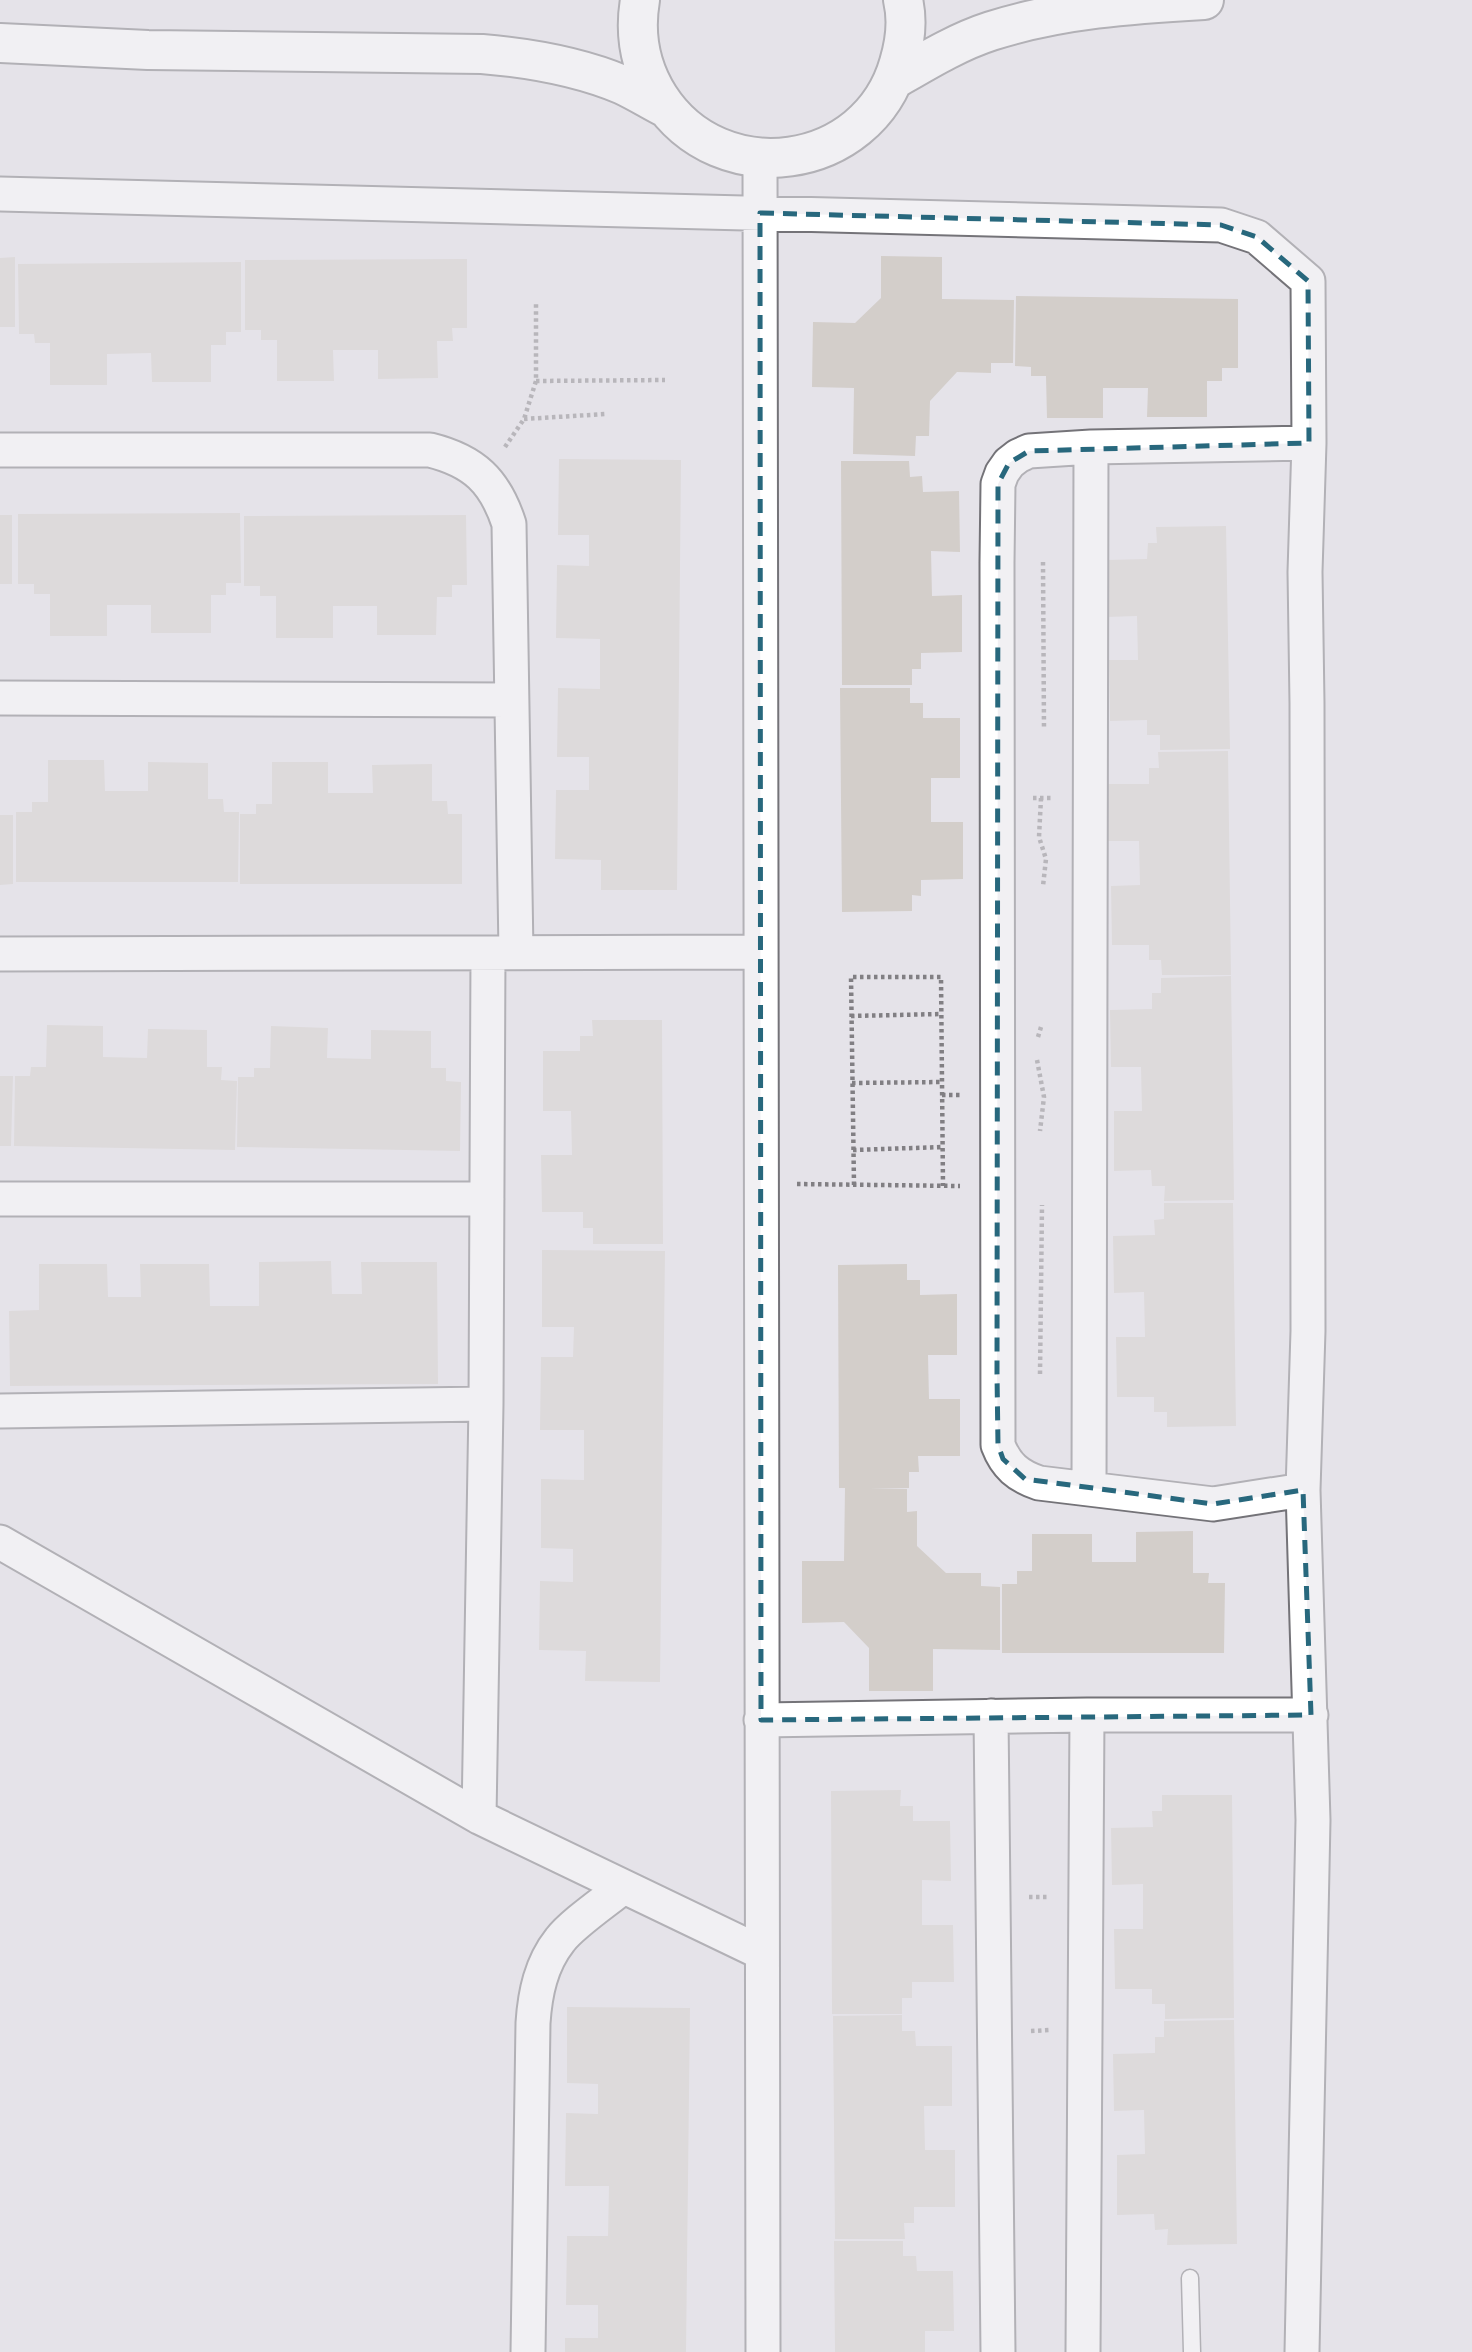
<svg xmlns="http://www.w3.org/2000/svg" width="1472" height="2352" font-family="Karla,sans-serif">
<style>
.building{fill:#d3ceca}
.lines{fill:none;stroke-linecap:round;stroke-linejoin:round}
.lane-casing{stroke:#747378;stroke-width:19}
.street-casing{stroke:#747378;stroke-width:37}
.primary-casing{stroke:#747378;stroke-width:42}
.path{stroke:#817f83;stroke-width:4.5;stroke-dasharray:3.5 3.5;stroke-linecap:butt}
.lane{stroke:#fff;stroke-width:16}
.street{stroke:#fff;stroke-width:33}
.primary{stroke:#fff;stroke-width:38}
.marked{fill:none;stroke:#28687d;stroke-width:5;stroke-dasharray:14 9;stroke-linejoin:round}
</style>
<rect width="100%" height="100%" fill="#e5e3e9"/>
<path class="building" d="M881,256L942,257V299L1014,300L1013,363H991V373L957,372L930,401L929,436H916L915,456L853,454L854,388L812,387L813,322L855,323L881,298Z
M15,257V327H0V258Z
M467,259V328H452L453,341H437L438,378L378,379V350H333L334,381H277V340H261V330H245V260Z
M241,262V332H226V345H211V382H152L151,353L107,354V385H50V343H35L34,334H19L18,264Z
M1016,296L1238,299V368H1222V381H1207V417H1147L1148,388H1103V418H1047L1046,376H1031V367L1015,366Z
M559,459L681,460L677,890H601V860L555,859L556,790H589V757H557L558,688L600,689V639L556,638L557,565L589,566V535H558Z
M841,461H909L910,477L922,476L923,492L959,491L960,552L931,551L932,596L962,595V652L921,653V669H912V685H842Z
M240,513L241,583H226V595H211V633H151V605H107V636H50V594H34V584H18V514Z
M0,515H12V584H0Z
M466,515L467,585H452V597H437L436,635H377V606H333V638H276V596H260V586H244V516Z
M1226,526L1230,749L1160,750V735H1147V720L1110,721L1109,660H1138L1137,616L1107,617L1106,560L1147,559L1148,543H1157L1156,527Z
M840,688H910V703H923V718H960V778H931V822H963V879L921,880V896L912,895V911L842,912Z
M1228,751L1231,975H1162L1161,960H1149V945H1112L1111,886L1140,885L1139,841H1108V784H1149V768H1159L1158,752Z
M48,760H104L105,791H148V762L208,763V799H223L224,812H239L238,882H16V812H32V802H48Z
M272,762H328V793H373L372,765L432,764V801H447L448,814H462V884H240V814H256V804H272Z
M0,815H13V884L0,885Z
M1231,976L1234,1200L1164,1201L1165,1186H1152L1151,1170L1114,1171V1111H1142L1141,1067H1111L1110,1010L1152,1009V993H1161V978Z
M592,1020H662L663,1244H593V1228H583V1212H542L541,1155H572L571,1111H543V1051H580V1036H593Z
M47,1025L103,1026V1057L147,1058L148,1029L207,1030V1067H222L221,1080L237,1081L235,1150L14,1146L15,1076H30L31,1067H46Z
M271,1026L328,1028L327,1058L371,1059V1030L431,1031V1068H446V1081L461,1082L460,1151L237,1147L238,1077H254V1068H270Z
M0,1076H13L11,1146H0Z
M1164,1203H1233L1236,1426L1167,1427V1412H1154V1397H1117L1116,1337H1145L1144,1292L1114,1293L1113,1236L1155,1235L1154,1220L1164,1219Z
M542,1250L665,1251L660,1682L585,1681L586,1651L539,1650L540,1581L573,1582V1549L541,1548V1479L584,1480V1430H540L541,1357H573L574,1327H542Z
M331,1261L332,1294H362L361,1262H437L438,1384L10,1386L9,1311L39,1310V1264H107L108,1297H141L140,1264H209L210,1306H259V1262Z
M907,1264V1280H920V1295L957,1294V1355H928L929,1399H960V1456H918L919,1472H909V1488L870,1489H907V1512L917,1511V1546L946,1573H981V1586L1000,1587V1650L933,1649V1691H869V1648L844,1622L802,1623V1561H844L845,1488H839L838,1265Z
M1193,1531V1573H1209L1208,1583H1225L1224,1653H1002V1584H1017V1571H1032V1534H1092V1562H1136V1532Z
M901,1790L900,1806H913V1821H950L951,1881L922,1880V1925H953L954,1982H912V1998H902V2014H832L831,1791Z
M1162,1795H1232L1234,2018L1165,2019V2004H1152V1989H1115L1114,1929H1143V1884L1112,1885L1111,1828L1153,1827L1152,1811H1162Z
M567,2007L690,2008L686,2352H565V2338H598V2305H566L567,2236H608L609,2186H565L566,2113L598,2114V2084L567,2083Z
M902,2015V2031H915L916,2046H952V2106H924L925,2150H955V2207H914V2223H904L905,2239H835L833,2016Z
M1234,2020L1237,2244L1167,2245L1168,2229L1155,2230L1154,2214L1117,2215V2155L1145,2154L1144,2110L1114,2111L1113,2054L1155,2053V2037H1164V2021Z
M834,2241H903V2256H916L917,2271H953L954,2331H925V2352H835Z"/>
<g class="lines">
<g class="lane-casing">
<path id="lane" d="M1190,2278L1192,2352"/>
</g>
<g class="street-casing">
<path id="street" d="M760,158L763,2352
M0,194L1221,225L1257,237L1308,281L1309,443L1305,572L1307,703L1308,1331L1303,1490L1313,1820L1302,2352
M0,450H430C474,461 495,481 509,524L516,952
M0,698L511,700
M0,954L760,952
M0,1199H487
M0,1411L486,1404
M1089,1488L1091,447
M1303,1490L1213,1504L1039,1483C1018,1476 1006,1466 998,1445L997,563L998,484L1002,473L1009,463L1018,456L1029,451L1091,447L1309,443
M0,1542L479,1817L762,1953
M991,1716L998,2352
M761,1720L1087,1715H1311
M479,1817L486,1404L488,953
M528,2352L533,2023C535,1993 541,1964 560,1940C572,1924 606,1901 623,1887
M1083,2352L1087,1715"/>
</g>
<g class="primary-casing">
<path id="primary" d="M640,0C634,35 640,67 659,97C720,192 868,172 899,63C905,43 908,21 903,0
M0,43L148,50L482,54C530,58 578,66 623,85C638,92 652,101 666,108
M895,79C926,61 957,42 991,31C1060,9 1133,4 1204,0"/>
</g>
<path class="path" d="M536,381L665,380
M524,419L606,414
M505,447L524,419L536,381V301
M1043,562L1044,730
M1033,798H1052
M1041,798L1039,837L1046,859L1043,886
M851,1016L941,1014
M1038,1037L1041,1027
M1037,1060L1044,1097L1040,1131
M852,1083L942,1082
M942,1095H962
M853,1150L943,1147
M797,1184L960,1186
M854,1185L851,977H941L943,1186
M1040,1374L1042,1205
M1029,1897H1048
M1031,2031L1050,2030"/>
<use href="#lane" class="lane"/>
<use href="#street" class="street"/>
<use href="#primary" class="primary"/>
</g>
<path d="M0 0H1472V2352H0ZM760,213L1221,225L1257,237L1308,281L1309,443L1029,451L1009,463L998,484L997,1374L998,1445L1003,1459L1025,1479L1213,1504L1303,1490L1311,1715L761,1720Z" fill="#e5e3e9" fill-opacity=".55" fill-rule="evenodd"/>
<path class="marked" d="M760,213L1221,225L1257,237L1308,281L1309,443L1029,451L1009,463L998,484L997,1374L998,1445L1003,1459L1025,1479L1213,1504L1303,1490L1311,1715L761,1720Z"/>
</svg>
